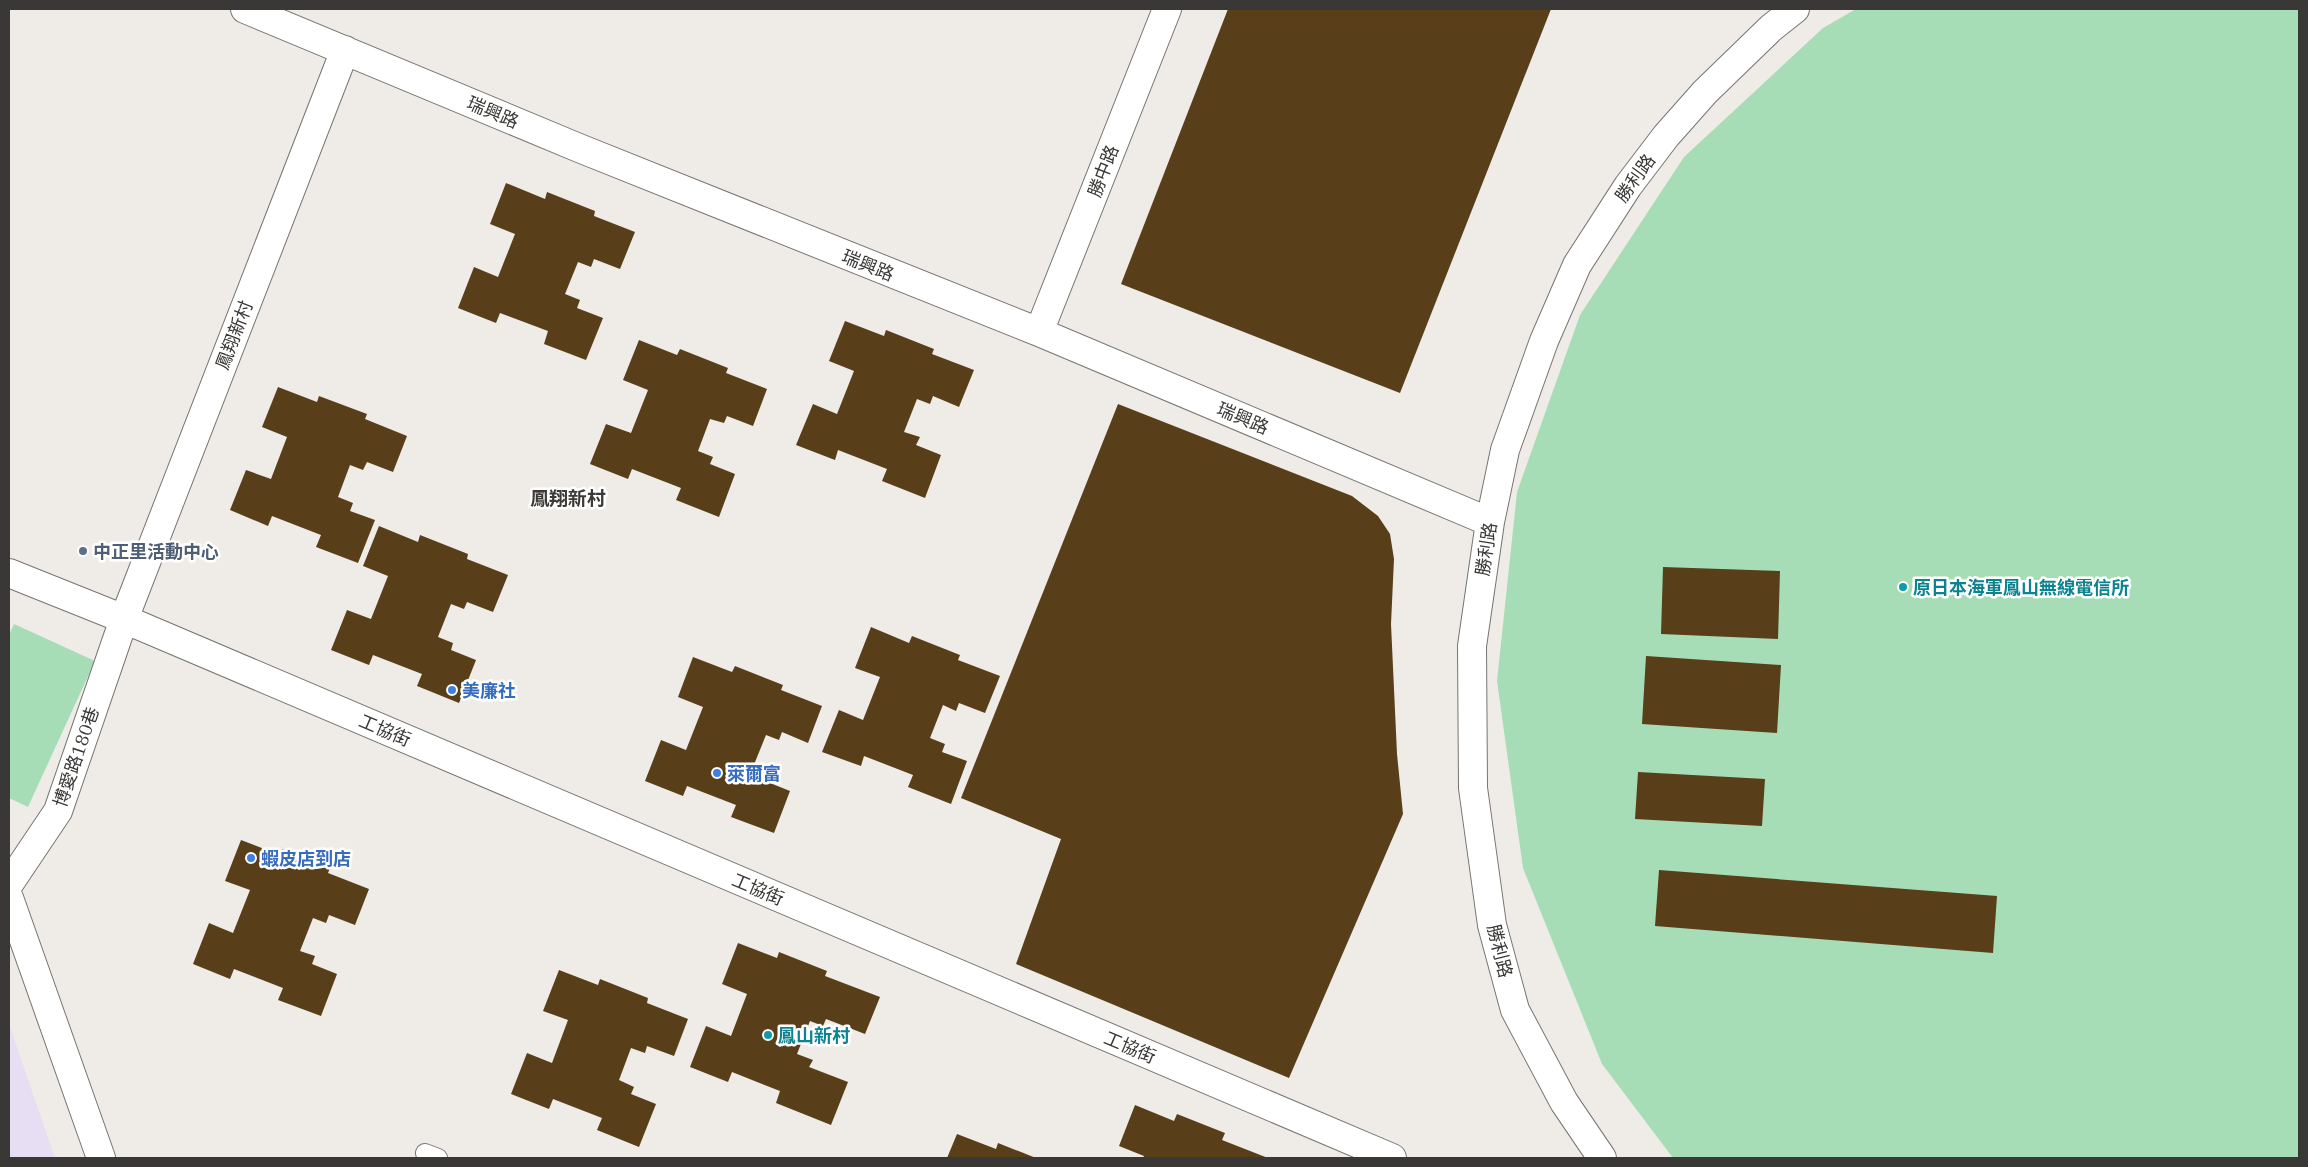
<svg xmlns="http://www.w3.org/2000/svg" width="2308" height="1167" font-family="'IBM Plex Serif','Noto Sans TC',serif">
<style>
.commercial{fill:#e7def4}
.green{fill:#a6ddb6}
.building{fill:#583e19}
.lines{fill:none;stroke-linecap:round;stroke-linejoin:round}
.lane-casing{stroke:#777571;stroke-width:20}
.street-casing{stroke:#777571;stroke-width:30}
.lane{stroke:#fff;stroke-width:18}
.street{stroke:#fff;stroke-width:28}
.service-dot{fill:#5c6f8a;stroke:#fff;stroke-width:2}
.culture-dot{fill:#0f9aa8;stroke:#fff;stroke-width:2}
.shop-dot{fill:#3f7fe0;stroke:#fff;stroke-width:2}
.labels{text-anchor:middle;dominant-baseline:central;stroke-width:5;stroke-linejoin:round;paint-order:stroke}
.street-label{font-size:18px;fill:#393836;stroke:#fff}
.service-label{font-size:18px;font-weight:bold;fill:#4e5e75;stroke:#fff;text-anchor:start}
.culture-label{font-size:18px;font-weight:bold;fill:#0d838f;stroke:#fff;text-anchor:start}
.shop-label{font-size:18px;font-weight:bold;fill:#366cbe;stroke:#fff;text-anchor:start}
.neighbourhood-label{font-size:19px;font-weight:bold;fill:#3c3a36;stroke:#fff}
</style>
<rect width="100%" height="100%" fill="#efece8"/>
<path class="commercial" d="M9,1024L55,1158H9Z"/>
<path class="green" d="M1856,9H2299V1158H1673L1602,1064L1523,868L1497,681L1517,492L1580,315L1684,157L1823,28Z
M14,624L95,661L28,807L9,798V635Z"/>
<path class="building" d="M1228,9H1551L1400,393L1121,284Z
M506,183L545,199L547,192L595,211L594,216L635,232L620,269L594,259L591,267L578,262L565,294L580,300L577,308L603,318L586,360L544,344L548,331L500,313L496,323L458,308L474,267L498,277L515,234L490,224Z
M845,321L884,336L886,330L934,349L932,354L974,370L959,407L933,396L930,404L917,399L904,432L920,437L916,445L941,455L925,498L882,481L887,469L838,450L835,460L796,445L813,404L837,414L854,371L829,361Z
M639,340L677,355L680,349L728,368L726,373L767,389L753,426L727,416L724,423L710,419L698,451L713,457L710,464L735,474L719,517L676,500L681,488L632,469L628,479L590,464L606,424L631,433L648,390L623,380Z
M278,387L317,402L319,396L367,414L365,419L407,436L393,472L367,462L363,470L350,465L338,497L353,503L350,511L375,520L358,563L316,547L321,535L272,516L268,526L230,510L246,470L271,479L287,437L262,427Z
M1118,404L1352,496L1378,516L1390,534L1394,559L1391,624L1397,754L1403,814L1289,1078L1016,964L1061,839L961,798Z
M379,526L418,542L420,535L468,554L467,559L508,575L493,612L467,602L464,609L451,604L438,637L453,643L451,650L476,660L459,703L417,686L422,674L373,655L369,665L331,650L347,610L371,619L388,576L363,566Z
M1663,567L1780,571L1778,639L1661,634Z
M871,627L909,643L912,636L960,655L958,660L1000,676L985,713L959,703L956,711L943,705L930,738L945,744L942,752L967,761L951,804L908,787L913,775L864,756L861,766L822,752L839,710L863,720L880,677L855,668Z
M1646,656L1781,665L1777,733L1642,724Z
M693,657L732,672L735,666L783,685L781,690L822,706L808,743L782,732L779,740L766,735L753,767L768,773L765,781L790,791L774,833L731,817L736,805L687,786L683,796L645,781L661,740L686,750L703,707L678,697Z
M1638,772L1765,779L1762,826L1635,819Z
M241,840L280,855L282,849L330,868L328,873L369,889L355,925L329,915L326,923L313,918L300,951L315,956L312,964L337,974L321,1016L278,1000L283,988L234,969L230,979L193,964L209,923L233,933L250,890L225,881Z
M1659,870L1997,896L1993,953L1655,926Z
M738,943L777,958L779,952L827,971L825,976L880,997L865,1034L826,1019L823,1026L810,1021L797,1054L813,1060L809,1067L848,1082L831,1125L776,1103L780,1091L732,1072L728,1082L690,1067L706,1026L731,1036L747,994L722,984Z
M559,970L598,985L600,979L648,998L647,1003L688,1019L674,1056L647,1046L645,1053L631,1048L619,1080L634,1087L631,1094L656,1104L639,1147L597,1130L602,1118L553,1099L549,1109L511,1094L527,1053L552,1063L568,1020L543,1011Z
M1135,1105L1174,1121L1177,1114L1225,1133L1222,1140L1268,1158H1143L1144,1156L1119,1146Z
M957,1134L996,1149L998,1143L1036,1158H947Z"/>
<g class="lines">
<g class="lane-casing">
<path id="lane" d="M425,1153L438,1158"/>
</g>
<g class="street-casing">
<path id="street" d="M245,9L579,148L1039,332L1490,522
M1039,332L1167,9
M9,573L124,619L1392,1158
M9,884L58,811L124,619L345,50
M9,898L101,1158
M1602,1158L1564,1102L1515,1010L1492,925L1473,788L1472,646L1490,522L1505,450L1544,341L1577,265L1628,186L1666,136L1705,92L1771,28L1795,9"/>
</g>
<use href="#lane" class="lane"/>
<use href="#street" class="street"/>
</g>
<circle class="service-dot" cx="83" cy="551" r="5"/>
<g class="culture-dot">
<circle cx="1903" cy="587" r="5"/>
<circle cx="768" cy="1035" r="5"/>
</g>
<g class="shop-dot">
<circle cx="452" cy="690" r="5"/>
<circle cx="717" cy="773" r="5"/>
<circle cx="251" cy="858" r="5"/>
</g>
<g class="labels">
<g class="street-label">
<text transform="translate(493 112) rotate(23)">瑞興路</text>
<text transform="translate(1103 171) rotate(-69)">勝中路</text>
<text transform="translate(1635 178) rotate(-54)">勝利路</text>
<text transform="translate(868 265) rotate(22)">瑞興路</text>
<text transform="translate(234 335) rotate(-69)">鳳翔新村</text>
<text transform="translate(1243 418) rotate(23)">瑞興路</text>
<text transform="translate(1486 549) rotate(-81)">勝利路</text>
<text transform="translate(385 730) rotate(23)">工協街</text>
<text transform="translate(76 757) rotate(-71)">博愛路180巷</text>
<text transform="translate(758 889) rotate(23)">工協街</text>
<text transform="translate(1500 951) rotate(76)">勝利路</text>
<text transform="translate(1130 1047) rotate(23)">工協街</text>
</g>
<g class="service-label">
<text x="93" y="551">中正里活動中心</text>
</g>
<g class="culture-label">
<text x="1913" y="587">原日本海軍鳳山無線電信所</text>
<text x="778" y="1035">鳳山新村</text>
</g>
<g class="shop-label">
<text x="462" y="690">美廉社</text>
<text x="727" y="773">萊爾富</text>
<text x="261" y="858">蝦皮店到店</text>
</g>
<g class="neighbourhood-label">
<text x="568" y="498">鳳翔新村</text>
</g>
</g>
<rect width="2308" height="1167" fill="none" stroke="#393836" stroke-width="20"/>
</svg>
